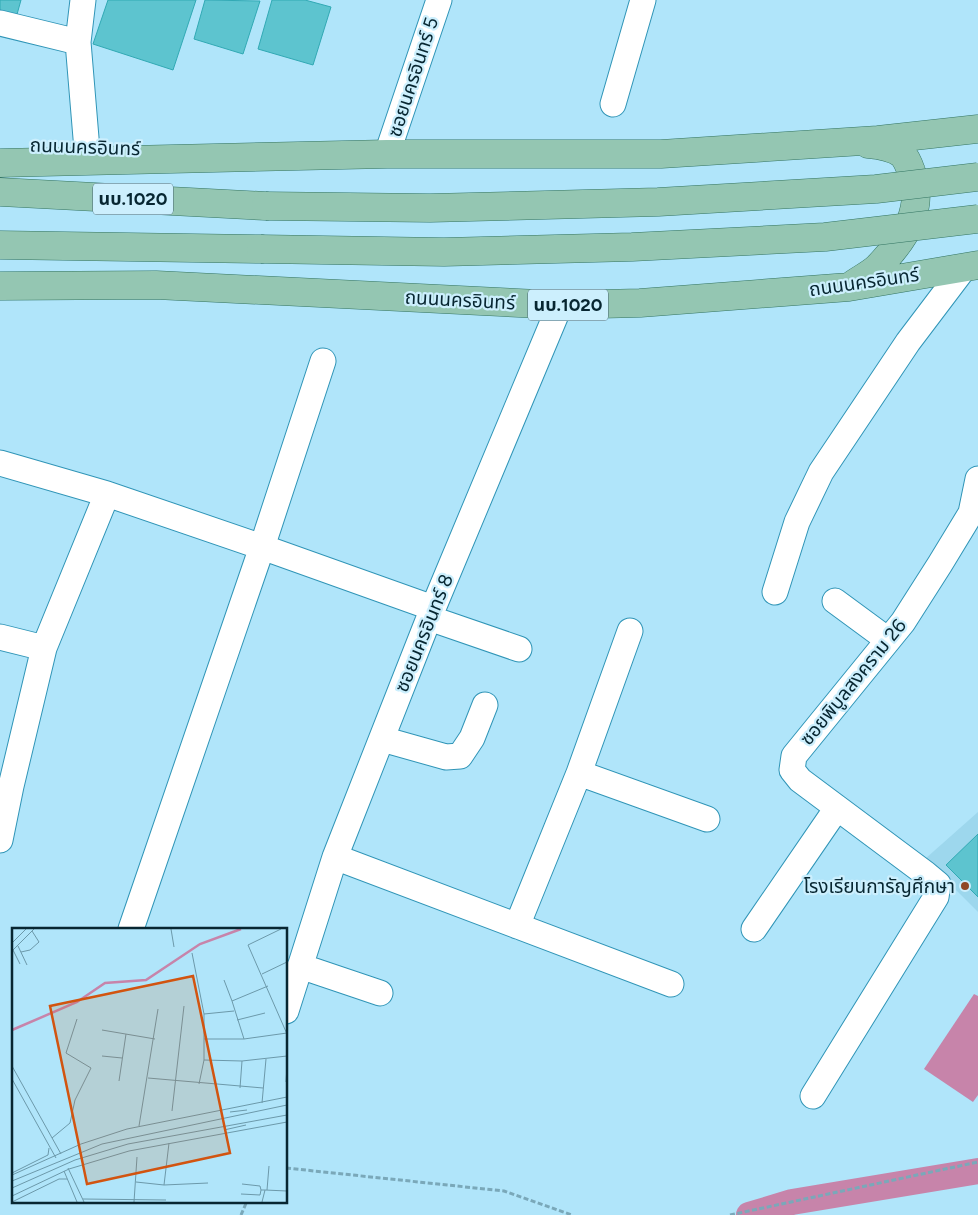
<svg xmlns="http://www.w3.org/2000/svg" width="978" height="1215" font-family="Figtree,'Noto Sans Thai',sans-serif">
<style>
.built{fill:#9dd7ed}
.water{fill:#c784aa}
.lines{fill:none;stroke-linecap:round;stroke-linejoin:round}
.canal{stroke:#c784aa;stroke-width:26}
.building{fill:#5dc4cf;stroke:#31a9b4}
.minor-casing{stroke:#3095b7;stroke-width:27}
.major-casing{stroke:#347563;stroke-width:29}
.path{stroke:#7aa8b9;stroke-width:3;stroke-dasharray:5 2.5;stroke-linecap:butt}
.minor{stroke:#fff;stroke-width:25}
.major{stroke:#94c6b2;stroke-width:28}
.major-bridge-casing{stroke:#347563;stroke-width:29;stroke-linecap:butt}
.major-bridge{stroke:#94c6b2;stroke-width:28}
.poi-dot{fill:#904826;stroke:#cceffd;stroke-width:2}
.labels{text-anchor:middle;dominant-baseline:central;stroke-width:4.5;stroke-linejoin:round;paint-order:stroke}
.shield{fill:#cceffd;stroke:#42626e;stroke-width:1}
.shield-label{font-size:18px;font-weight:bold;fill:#072631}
.street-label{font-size:19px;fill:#072631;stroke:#cceffd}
.poi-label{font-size:19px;fill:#072631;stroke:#cceffd;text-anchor:end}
.inset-river{fill:none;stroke:#c784aa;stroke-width:2.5}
.inset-road{fill:none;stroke:#6c99aa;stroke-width:1}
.view{fill:#d25410;fill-opacity:0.15;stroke:#d25410;stroke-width:2.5}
.inset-edge{fill:none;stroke:#072631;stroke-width:2.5}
</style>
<rect width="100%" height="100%" fill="#b0e5fa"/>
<path class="built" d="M978,812V912L925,859Z"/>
<path class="water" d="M974,994L978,996V1095L973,1102L924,1069Z"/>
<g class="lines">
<path class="canal" d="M749,1215L792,1202L978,1171"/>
</g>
<path class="building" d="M0,0H21L16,18L0,14Z
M108,0H196L173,70L93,44Z
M205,0L260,1L243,54L194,39Z
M272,0H305L331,7L313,65L258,49Z
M978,834V897L946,865Z"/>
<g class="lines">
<g class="minor-casing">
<path id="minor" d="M0,23L78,42L83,0
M78,42L87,150
M613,104L643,0
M387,154L439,0
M0,463L107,494L262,547L433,608
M775,592L797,522L821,472L908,342L964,268
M835,601L888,640
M429,618L519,649
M0,637L44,648
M382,739L446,757L460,756L472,738L485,705
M579,773L707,819
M0,840L11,786L44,648L107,494
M335,857L671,984
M517,926L579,773L630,631
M131,929L262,547L323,361
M754,929L837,808
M300,966L380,993
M286,1011L335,857L429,618L560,305
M813,1096L936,897L938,884L926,874L800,780L792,770L794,756L903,622L940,564L971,513L978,479"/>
</g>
<g class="major-casing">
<path id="major" d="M0,163L387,154H661L878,140L978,129
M0,192L266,206
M0,245L261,249
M852,285C860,279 871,274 878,267C904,240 926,209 911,171C909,165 906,158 902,154C893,147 879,145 868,144
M0,286L156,285L560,305L640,303L849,287L978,265"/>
</g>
<path class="path" d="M286,1168L504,1191L572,1215
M241,1215L247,1201
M730,1215L978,1162"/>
<use href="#minor" class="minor"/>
<use href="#major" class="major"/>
<g class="major-bridge-casing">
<path id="major-bridge" d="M266,206L430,208L658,202L876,189L978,177
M261,249L444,252L632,247L825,237L978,219"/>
</g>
<use href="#major-bridge" class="major-bridge"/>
</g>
<circle class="poi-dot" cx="965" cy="886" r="5"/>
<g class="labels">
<g class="shield">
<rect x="93" y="183.5" width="80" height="31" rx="4"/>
<rect x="528" y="289.5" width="80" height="31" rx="4"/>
</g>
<g class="shield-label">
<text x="133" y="199">นบ.1020</text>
<text x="568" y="305">นบ.1020</text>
</g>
<g class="street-label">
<text transform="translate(413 77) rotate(-72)">ซอยนครอินทร์ 5</text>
<text transform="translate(85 147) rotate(2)">ถนนนครอินทร์</text>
<text transform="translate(864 282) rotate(-8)">ถนนนครอินทร์</text>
<text transform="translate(460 300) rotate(3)">ถนนนครอินทร์</text>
<text transform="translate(424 633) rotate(-68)">ซอยนครอินทร์ 8</text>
<text transform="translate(853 682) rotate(-51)">ซอยพิบูลสงคราม 26</text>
</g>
<g class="poi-label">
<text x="955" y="886">โรงเรียนการัญศึกษา</text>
</g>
</g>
<g transform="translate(12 928)">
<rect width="275" height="275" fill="#b0e5fa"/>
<path class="inset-river" d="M0,102L65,74L93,55L134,52L188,16L229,1"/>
<path class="inset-road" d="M159,1L162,19M269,1L236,17L275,106M0,15L14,1M6,18L15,37M1,22L8,36M0,23L22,1M9,24L18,22L27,14L20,3M180,25L192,86V132L187,156M250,46L275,34M212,52L220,73M192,86L222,83M225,92L253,85M90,102L143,111M192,111H232L275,105M232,111L220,73L256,58M90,128L110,130M192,132L230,133L275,128M0,138L49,226M136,150L251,160M0,151L44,230M107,153L114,106M274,154L275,138M228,160L230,133M250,175L254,131M160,183L172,78M218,184L235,182M127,198L146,81M212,202L234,197M40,210L58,195L63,172L79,140L54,125L65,91M56,240L72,274M52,243L65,274M0,245L36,227L37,220M0,247L69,216L115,201L275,169M0,253L90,216L275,177M124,254L152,257L196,255M230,256L248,258L249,262M152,257L157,215M0,260L63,232L116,216L275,187M253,262L275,263M255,262L257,238M229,266L248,267L249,262H253L250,274M0,268L57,241L117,223L275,194M71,271L154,272M0,274L47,251H55M122,274L125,229"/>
<path class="view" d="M181,48L218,225L75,256L38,78Z"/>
<rect width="275" height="275" class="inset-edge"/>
</g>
</svg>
